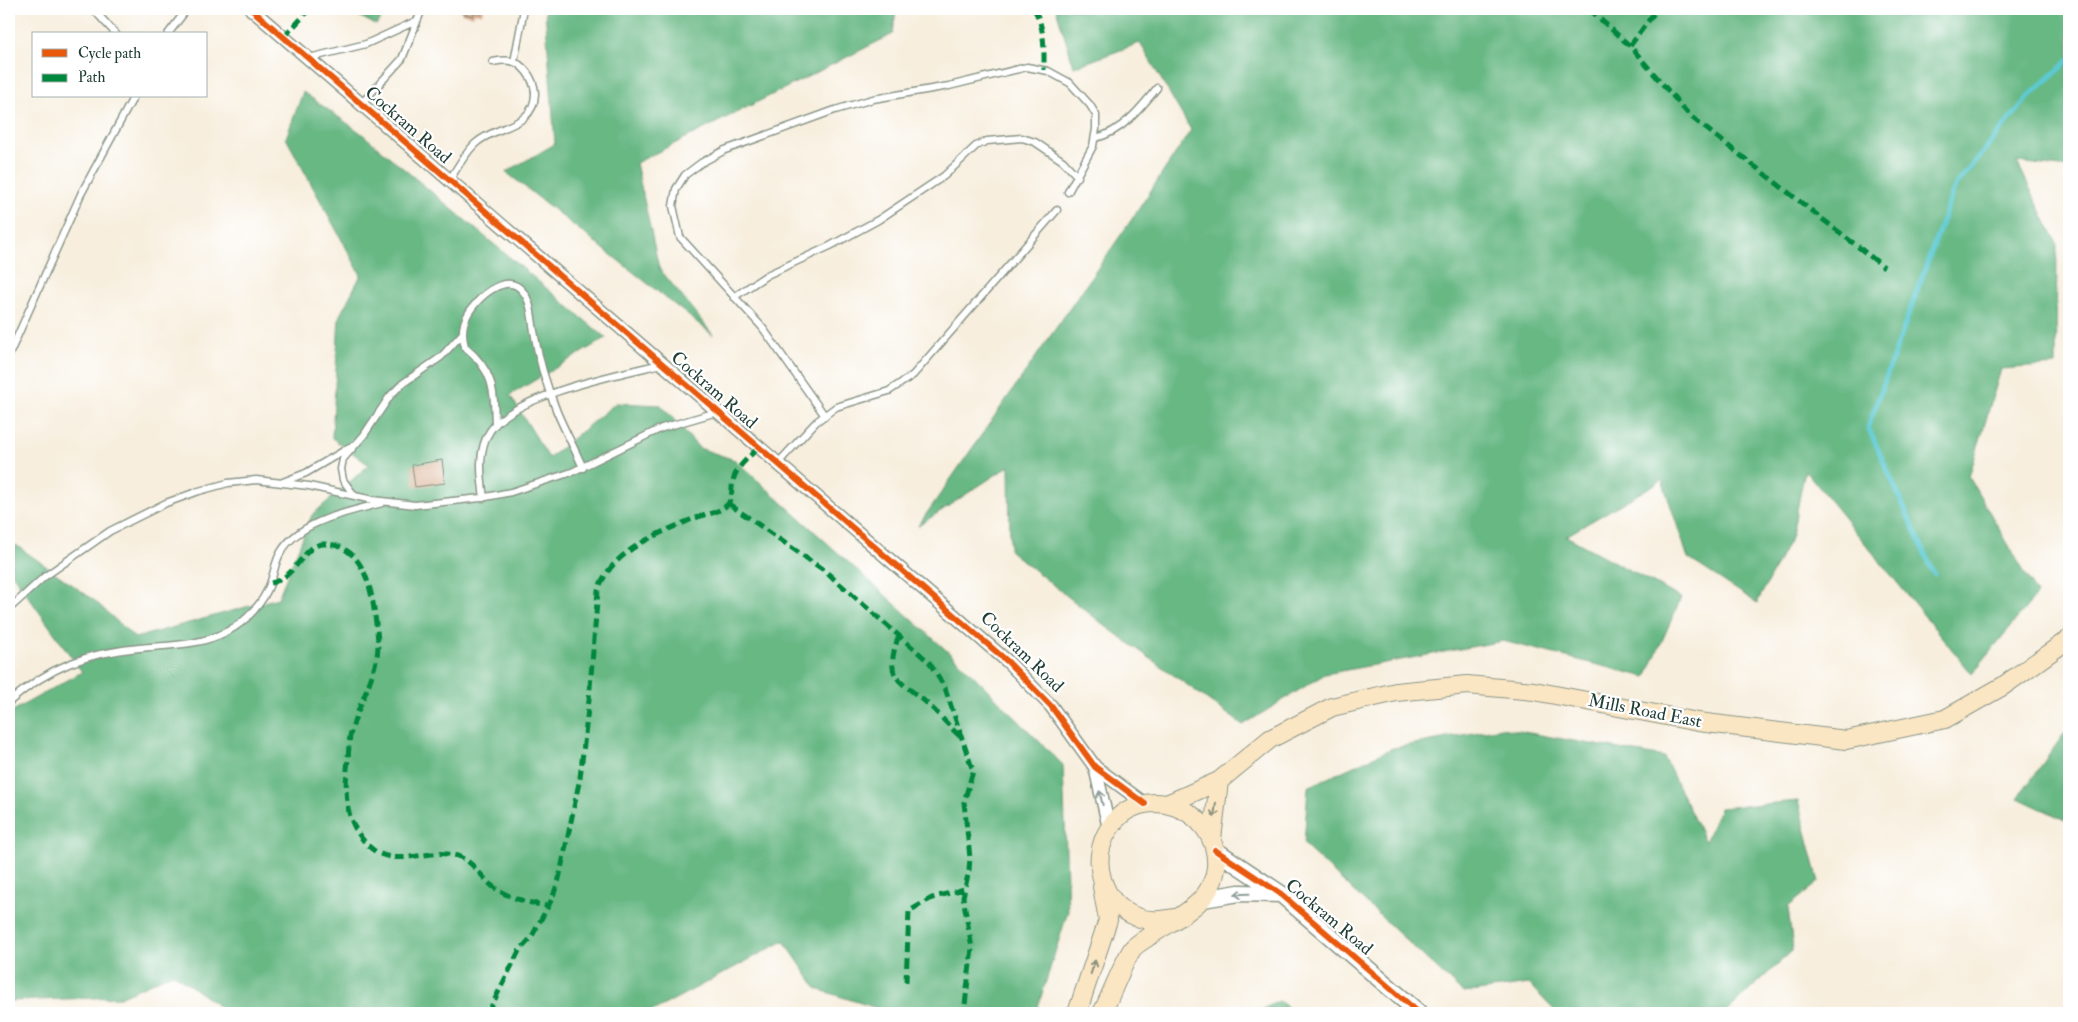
<svg xmlns="http://www.w3.org/2000/svg" width="2078" height="1022" font-family="'IM FELL Double Pica',serif">
<style>
.forest{fill:#67b884;stroke:#437a5c}
.lines{fill:none;stroke-linecap:round;stroke-linejoin:round}
.stream{stroke:#5dcad4;stroke-width:5}
.building{fill:#cd9771}
.service-casing{stroke:#8b9688;stroke-width:9}
.minor-casing{stroke:#8b9688;stroke-width:15}
.tertiary-casing{stroke:#8b9688;stroke-width:19}
.secondary-casing{stroke:#8b9688;stroke-width:20}
.service{stroke:#fff;stroke-width:6}
.minor{stroke:#fff;stroke-width:12}
.tertiary{stroke:#fff;stroke-width:16}
.secondary{stroke:#fbe6c4;stroke-width:18}
.quiet{stroke:#00873e;stroke-width:5;stroke-dasharray:10 5;stroke-linecap:butt}
.cycleway-casing{stroke:#fff;stroke-width:9}
.cycleway{stroke:#e8590c;stroke-width:6}
.oneway{stroke:#8f9e9a}
.oneway2{stroke:#8d927c}
.labels{text-anchor:middle;dominant-baseline:central;stroke-width:4.5;stroke-linejoin:round;paint-order:stroke}
.street-label{font-size:18px;fill:#1f3d34;stroke:#fff}
</style>
<rect width="100%" height="100%" fill="#fff"/>
<filter id="ink" filterUnits="userSpaceOnUse"><feTurbulence type="fractalNoise" baseFrequency=".02" numOctaves="2"/><feDisplacementMap in="SourceGraphic" scale="10" xChannelSelector="R" yChannelSelector="G"/><feConvolveMatrix kernelMatrix="1 2 1 2 8 2 1 2 1" color-interpolation-filters="sRGB"/></filter>
<filter id="wash" filterUnits="userSpaceOnUse"><feTurbulence type="fractalNoise" baseFrequency=".0096" numOctaves="4" result="noise"/><feDisplacementMap in="SourceGraphic" scale="20" xChannelSelector="R" yChannelSelector="G"/><feGaussianBlur stdDeviation="1.12" result="paint"/><feColorMatrix in="noise" values="0 0 0 0 0 0 0 0 0 0 0 0 0 0 0 0 0 1.4 0 .05"/><feComposite in="paint" operator="in"/></filter>
<g filter="url(#wash)">
<rect width="100%" height="100%" fill="#f7eedd"/>
<path class="forest" d="M345,9H389L376,25Z
M545,9H896L893,34L636,163L659,268L713,335L506,172L555,144Z
M1056,9H2069V168L2017,162L2057,244L2056,365L2001,369L1969,477L2037,594L1972,674L1805,470L1792,535L1757,603L1688,558L1662,480L1566,536L1681,598L1646,677L1503,641L1325,674L1243,725L1108,628L1010,551L1009,466L918,526L1132,219L1191,130L1140,43L1074,67Z
M303,92L361,133L606,338L510,395L549,458L616,403L661,405L699,448L735,460L966,668L1063,765L1068,911L1036,1013H892L817,989L784,941L649,1013H228L173,973L120,997L9,1001V713L82,672L10,571L16,545L95,601L135,638L278,598L312,515L369,465L332,438L339,317L361,275L286,138Z
M2069,727V822L2018,798Z
M1501,728L1664,757L1705,842L1720,808L1798,801L1819,882L1788,907L1793,950L1725,1013H1557L1529,984L1463,993L1304,845L1308,787L1393,748Z
M1279,1001L1296,1013H1255Z"/>
<g class="lines">
<path class="stream" d="M1934,574L1868,427L1955,186L2029,96L2069,60"/>
</g>
<g id="blocks">
<path class="building" d="M462,9H483L482,14L474,13L473,16L461,13Z
M442,460L445,483L415,487L412,465Z"/>
</g>
</g>
<g filter="url(#ink)">
<use href="#blocks" fill-opacity="0" stroke="#8b9688" stroke-width="1"/>
<g class="lines">
<g class="service-casing">
<path id="service" d="M93,9L116,34
M168,34L187,9
M309,58L366,44L416,21
M514,62L524,9
M361,104L402,59L422,9
M1095,138C1121,133 1141,108 1157,88
M449,181C457,168 465,153 476,143C496,125 534,128 535,94C535,84 529,73 522,67C514,59 504,60 493,62
M734,297L767,275L830,246L878,220L944,176L976,146L987,141L1022,138L1035,142L1063,161L1078,177
M9,355L81,194L134,96
M825,416L762,327L680,237L673,206L676,189L685,175L701,163L725,150L835,110L873,99L949,86L1027,67L1048,71L1070,83L1090,105L1096,115V129L1093,146L1068,192
M495,425C494,390 494,371 465,347C460,329 464,316 477,302C485,293 504,278 517,286C532,296 531,316 534,331C538,358 547,387 557,412C565,431 575,449 583,468
M777,464L816,422L836,407L889,391L913,375L1057,210
M283,482L306,473L352,446
M354,495L343,480L341,469L343,459L364,435L390,396L402,384L441,357L462,334
M484,498C481,477 477,450 490,431C513,395 620,374 661,364
M9,609L44,577L110,531L166,503L199,491L228,483L256,480L309,486L373,500L415,505L481,498L511,492L572,472L662,428L717,412
M9,702C49,667 86,653 139,648C170,645 200,646 228,631C246,622 263,603 270,584C274,574 275,561 281,552C300,520 349,512 382,503"/>
</g>
<g class="minor-casing">
<path id="minor" d="M251,9L1007,661L1051,706L1095,767L1145,804
M1095,767L1109,828"/>
</g>
<g class="tertiary-casing">
<path id="tertiary" d="M1215,850L1281,894L1419,1013
M1203,899L1239,893L1281,894"/>
</g>
<g class="secondary-casing">
<path id="secondary" d="M1167,804L1219,781L1270,739L1332,707L1396,692L1467,685L1534,691L1698,722L1846,740L1945,719L2003,686L2069,639
M1212,839L1219,781
M1077,1013L1108,920L1102,887
M1102,1013C1110,998 1124,960 1133,948C1137,944 1144,940 1148,937C1175,918 1213,904 1216,867C1220,808 1140,778 1109,829C1089,861 1102,904 1137,917C1150,922 1162,920 1175,918"/>
</g>
<use href="#service" class="service"/>
<use href="#minor" class="minor"/>
<use href="#tertiary" class="tertiary"/>
<use href="#secondary" class="secondary"/>
<path class="quiet" d="M1034,9C1045,27 1044,49 1044,70
M1589,9L1630,46L1690,116L1884,267
M284,37L310,9
M1630,46L1657,9
M729,504L825,571L929,662L945,688L973,771L964,802L970,858L969,870L963,897L972,948L964,1013
M271,583C299,576 302,545 323,544C362,543 371,586 375,616C377,631 380,646 376,661C371,683 360,704 353,725C349,735 349,748 348,759C345,788 343,817 364,841C392,875 427,844 460,857C474,863 481,876 491,885C505,897 529,903 547,906
M899,635C882,682 901,679 930,706C942,717 951,729 963,739
M906,982L909,911L932,898L964,889
M488,1013L519,951L531,938L552,899L559,879L580,778L589,700L598,590C612,551 655,535 690,520C701,515 716,514 726,506C733,500 731,489 733,481C736,467 748,458 758,448"/>
<g class="cycleway-casing">
<path id="cycleway" d="M251,9L1007,661L1051,706L1095,767L1145,804
M1215,850L1281,894L1419,1013"/>
</g>
<use href="#cycleway" class="cycleway"/>
</g>
<defs><path id="oneway-shaft" d="M-6 0H5M1.5-3L5.5 0L1.5 3" fill="none" stroke-width="1.6" stroke-linecap="round" stroke-linejoin="round" transform="scale(1.25)"/></defs>
<g class="oneway">
<use href="#oneway-shaft" transform="translate(1101 798) rotate(-103)"/>
<use href="#oneway-shaft" transform="translate(1242 894) rotate(178)"/>
</g>
<g class="oneway2">
<use href="#oneway-shaft" transform="translate(1215 810) rotate(97)"/>
<use href="#oneway-shaft" transform="translate(1093 967) rotate(-72)"/>
</g>
</g>
<g class="labels">
<g class="street-label">
<text transform="translate(408 125) rotate(41)">Cockram Road</text>
<text transform="translate(714 390) rotate(41)">Cockram Road</text>
<text transform="translate(1022 652) rotate(44)">Cockram Road</text>
<text transform="translate(1645 711) rotate(11)">Mills Road East</text>
<text transform="translate(1329 917) rotate(40)">Cockram Road</text>
</g>
</g>
<rect width="2078" height="1022" fill="none" stroke="#fff" stroke-width="30"/>
<rect x="32" y="32" width="175" height="65" fill="#ffffff" stroke="#a5b1ae"/>
<rect x="42" y="49" width="25" height="8" fill="#e8590c" stroke="#a5b1ae"/>
<text x="78" y="58" font-size="15" fill="#1f3d34">Cycle path</text>
<rect x="42" y="74" width="25" height="8" fill="#00873e" stroke="#a5b1ae"/>
<text x="78" y="82" font-size="15" fill="#1f3d34">Path</text>
</svg>
